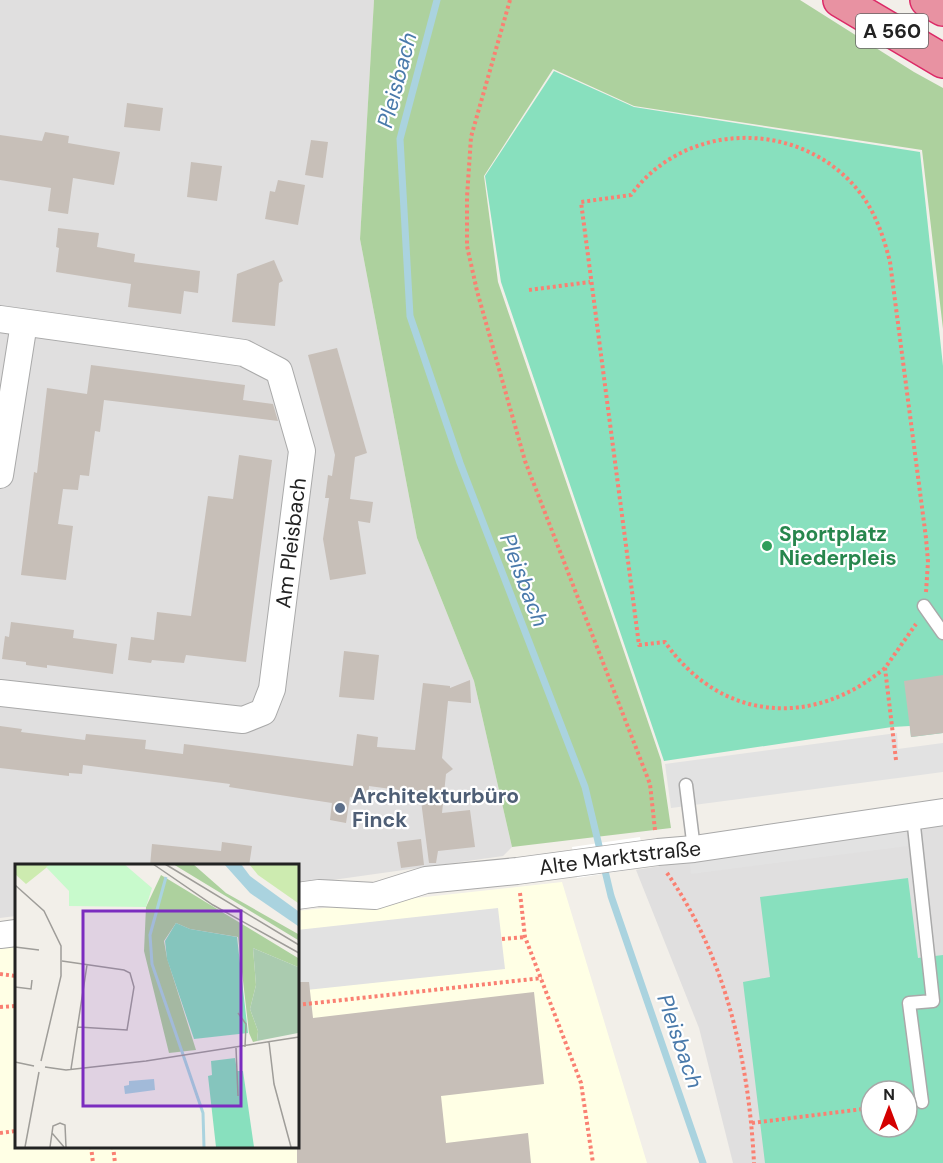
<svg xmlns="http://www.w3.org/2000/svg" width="943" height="1163" font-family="'DM Sans',sans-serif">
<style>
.residential{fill:#e0dfdf;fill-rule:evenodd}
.education{fill:#ffffe5}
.forest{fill:#add19e}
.pitch{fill:#88e0be;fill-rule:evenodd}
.parking{fill:#e2e2e2}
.pier{fill:#fff}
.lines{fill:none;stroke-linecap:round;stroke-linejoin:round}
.stream{stroke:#aad3df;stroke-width:7}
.building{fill:#c7bfb8}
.lane-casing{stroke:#a9a9a9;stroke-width:15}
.street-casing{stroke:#a9a9a9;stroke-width:28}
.highway-casing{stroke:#dc2a67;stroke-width:36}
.path{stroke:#fa8072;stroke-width:4;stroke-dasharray:3 3;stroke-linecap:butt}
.lane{stroke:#fff;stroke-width:12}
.street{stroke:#fff;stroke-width:26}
.highway{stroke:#e892a2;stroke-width:33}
.leisure-dot{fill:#2e9e5b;stroke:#fff;stroke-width:2}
.service-dot{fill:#5c6f8a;stroke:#fff;stroke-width:2}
.labels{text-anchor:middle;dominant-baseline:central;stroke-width:4.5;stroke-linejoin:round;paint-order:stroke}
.shield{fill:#fff;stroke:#646464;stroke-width:1.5}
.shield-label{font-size:20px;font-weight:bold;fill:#222}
.leisure-label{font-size:21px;font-weight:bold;fill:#27864d;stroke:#fff;text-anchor:start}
.street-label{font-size:21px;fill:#222;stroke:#fff}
.service-label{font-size:21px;font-weight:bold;fill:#4e5e75;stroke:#fff;text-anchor:start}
.water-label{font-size:22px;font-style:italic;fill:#4a7aab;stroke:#fff}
.inset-river{fill:none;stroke:#aad3df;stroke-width:3}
.inset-road{fill:none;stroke:#9f9d99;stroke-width:1.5}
.view{fill:#7b2cbf;fill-opacity:0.15;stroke:#7b2cbf;stroke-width:3}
.inset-edge{fill:none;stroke:#222;stroke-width:3}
</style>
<rect width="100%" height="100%" fill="#f2efe9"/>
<path class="residential" d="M0,0H374L360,239L417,538L474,681L512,847L503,856L297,885V866H16V916L0,918Z
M943,819V1163H733L699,1028L636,870ZM871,1091H907V1127H871Z"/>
<path class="education" d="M562,882L647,1163H0V943L16,941V1146H297V911Z"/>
<path class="forest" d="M374,0H800L914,72L943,88V329L922,150L634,106L553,69L484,176L498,282L661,760L671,828L512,847L474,681L417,538L360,239Z"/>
<path class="pitch" d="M554,71L634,107L920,152L943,366V733L911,737L910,726L892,727L664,761L501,282L485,176Z
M908,878L918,958L943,955V1163H765L743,982L770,977L760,897ZM871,1091H907V1127H871Z"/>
<path class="parking" d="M897,733L898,749L943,743V772L671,808L665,764Z
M906,828L908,846L691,874L689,855Z
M498,908L505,969L297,991V930Z"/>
<path class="pier" d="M640,837L646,867L577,878L572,847Z"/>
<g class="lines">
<path class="stream" d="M437,0L400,139L410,316L460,463L585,787L611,896L703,1163"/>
</g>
<path class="building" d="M127,103L163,108L160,131L124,127Z
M45,132L69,136L68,143L120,152L114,185L73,178L68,214L48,211L51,188L0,180V135L42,141Z
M311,140L328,142L323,178L305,175Z
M191,162L222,166L217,201L187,197Z
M278,180L305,185L298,225L265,219L270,191L275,192Z
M58,228L99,233L97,247L135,254L134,262L200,271L198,293L184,291L181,314L128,307L131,284L56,272L59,248L56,247Z
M274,260L283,281L279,283L275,326L232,322L237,274Z
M337,348L367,453L355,457L350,499L373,502L370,523L358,521L366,574L330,580L323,539L329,498H325L328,475L332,476L335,455L308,355Z
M91,365L245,385L243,400L273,404L278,421L104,400L100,432L95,431L89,476L80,475L78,490L63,489L58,524L73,526L66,580L21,575L34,472L37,473L47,388L87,394Z
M239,455L272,460L246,662L186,655L184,663L152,660L151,663L128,660L131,637L154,640L157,612L191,616L208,496L233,499Z
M11,622L74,630L73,638L117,644L113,674L47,665V668L26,665V662L2,659L5,636L9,637Z
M344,651L379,655L374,700L339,697Z
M943,675V733L911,737L904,681Z
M470,680L471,703L448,701L442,758L453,769L446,774L442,813L470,810L475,847L438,851L436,863H429L420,793L369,786L368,800L350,797L346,823L330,820L332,803L229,787L230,784L83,765L82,774L69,773V776L0,768V726L22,729L21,732L85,740L86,734L146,740L145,749L183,754L184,744L353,766L357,734L378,737L377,747L415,750L423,683L450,686V688Z
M421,839L424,865L401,868L397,842Z
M222,842L252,846L249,866H150L152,844L221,851Z
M297,982H309L313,1018L534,992L544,1084L441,1096L446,1143L528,1133L531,1163H297Z"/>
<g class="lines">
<g class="lane-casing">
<path id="lane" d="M924,606L943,633
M686,785L694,849
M913,817L933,1001L909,1003L922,1102"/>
</g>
<g class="street-casing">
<g id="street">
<path d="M0,319L244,353L279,371L302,451L272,689L263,712L243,720L0,693"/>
<path d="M0,475L24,323"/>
<path id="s1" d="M297,896L319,893L375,896L426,880L517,871L658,852L694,849L943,812"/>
<path d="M0,935L16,933"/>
</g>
</g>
<g class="highway-casing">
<path id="highway" d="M840,0L943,61
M927,0L943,9"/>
</g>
<path class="path" d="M510,0L471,137L467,197V246L477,291L525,461L650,784L655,830
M529,290L590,282
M885,668C812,729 720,721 665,642L639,645L581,202L631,195C686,119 804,119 861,194C876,214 884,238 890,262L926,538L928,562L926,592
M896,760L885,668L916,624
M667,873C726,957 749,1062 754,1163
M520,893L525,937L581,1083L593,1163
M502,939L525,937
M0,974L16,976
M297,1005L542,978
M0,1007L16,1006
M752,1123L871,1108
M0,1133L16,1131
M91,1146L93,1163
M113,1146L115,1163"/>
<use href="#lane" class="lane"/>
<use href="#street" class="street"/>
<use href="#highway" class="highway"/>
</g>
<circle class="leisure-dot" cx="767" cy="546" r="6"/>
<circle class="service-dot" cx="340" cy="808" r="6"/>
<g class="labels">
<rect class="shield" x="856" y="14" width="72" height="34" rx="4.5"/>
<g class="shield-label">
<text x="892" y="31">A 560</text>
</g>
<g class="leisure-label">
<text x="779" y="534">Sportplatz<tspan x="779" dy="24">Niederpleis</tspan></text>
</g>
<g class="street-label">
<text transform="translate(291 543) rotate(-83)">Am Pleisbach</text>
<text stroke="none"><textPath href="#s1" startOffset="327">Alte Marktstraße</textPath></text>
</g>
<g class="service-label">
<text x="352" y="796">Architekturbüro<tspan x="352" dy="24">Finck</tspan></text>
</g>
<g class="water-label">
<text transform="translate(397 80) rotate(-75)">Pleisbach</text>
<text transform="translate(524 580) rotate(69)">Pleisbach</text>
<text transform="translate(680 1041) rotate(71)">Pleisbach</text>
</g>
</g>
<g transform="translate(15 864)">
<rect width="284" height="284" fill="#f2efe9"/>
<path d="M0,0H36L11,20L0,10ZM234,0H283V39L243,11Z" fill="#cdebb0"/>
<path d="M158,0H178L211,29L283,70V76ZM146,11L283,94V103L238,84L241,121L235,145L243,167L242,177L238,178L234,169L223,73L175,65L161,59L149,77L152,94L181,186L154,189L129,87L131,43Z" fill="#add19e"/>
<path d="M238,84L283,103V169L242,177L243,167L235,145L241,121Z" fill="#aacbaf"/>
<path d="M36,0H109L137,24L131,43L54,42V27L31,3Z" fill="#c8facc"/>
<path d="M161,59L175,65L222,73L233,169L179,175L152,95L150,77ZM220,194L222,207H228L239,283H201L193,212L197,211L196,197Z" fill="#88e0be"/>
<path d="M209,0H226L235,12L283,47V62L235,29ZM139,215L140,226L110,230L109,222L114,221V217Z" fill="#aad3df"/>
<path class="inset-river" d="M151,13L135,71L137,100L188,249L189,283"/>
<path class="inset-road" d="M138,0L198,41L284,89M150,0L284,81M0,21L29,47L46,82V112L26,197M0,83L24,86M47,97L109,106L115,109L119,123L112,166L63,163M0,123L16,125L17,116M223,149L231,160L230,183M254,178L259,220L276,283M221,184L223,232M0,198L19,202M30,203L51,206L131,197L284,173M56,205L72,101M37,269L49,283M10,283L24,208M35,283L38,262L45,259L50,261L51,283"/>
<path class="view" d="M68,47H226V242H68Z"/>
<rect width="284" height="284" class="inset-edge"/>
</g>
<g transform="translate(889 1109)"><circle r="28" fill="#ffffff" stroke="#a7a7a7" stroke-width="1.5"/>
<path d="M0-4.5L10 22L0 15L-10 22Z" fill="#d40000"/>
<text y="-9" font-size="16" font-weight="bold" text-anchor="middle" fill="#222222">N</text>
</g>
</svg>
